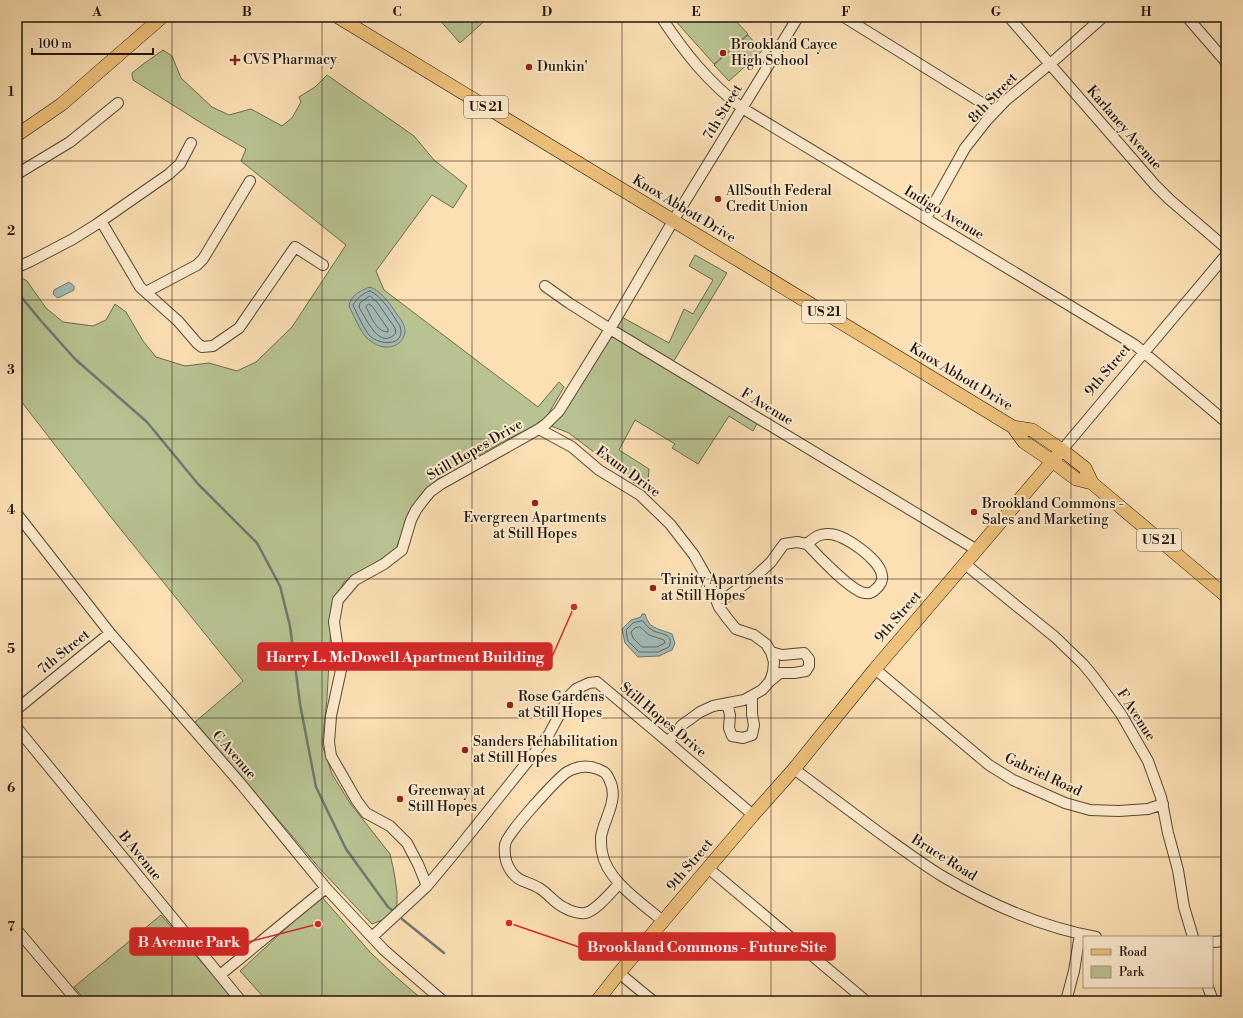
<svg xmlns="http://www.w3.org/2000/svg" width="1243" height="1018" font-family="'Libre Bodoni',serif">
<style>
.green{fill:#b9c392;stroke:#6c6c50}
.water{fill:#a3bbb7;stroke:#6f7973}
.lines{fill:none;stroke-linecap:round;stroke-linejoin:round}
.shore{stroke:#626862;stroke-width:1}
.stream{stroke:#6f7973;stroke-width:2.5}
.minor-casing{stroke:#574838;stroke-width:12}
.major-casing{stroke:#20160e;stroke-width:14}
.minor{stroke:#fdebce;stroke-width:10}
.major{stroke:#eec07a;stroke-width:13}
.grid{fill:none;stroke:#20160e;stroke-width:1;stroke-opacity:0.55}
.poi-dot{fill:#8f2418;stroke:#fdebce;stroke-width:1.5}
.labels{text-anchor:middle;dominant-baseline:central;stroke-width:4;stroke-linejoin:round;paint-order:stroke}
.shield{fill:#fdebce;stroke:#625648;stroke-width:1}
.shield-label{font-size:13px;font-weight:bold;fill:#20160e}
.poi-label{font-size:14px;fill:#20160e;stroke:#fdebce;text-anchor:start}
.street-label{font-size:14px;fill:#20160e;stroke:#fdebce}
.leader{fill:none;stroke:#d62828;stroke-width:1.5}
.callout-dot{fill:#d62828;stroke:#fdebce;stroke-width:1.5}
.callout{fill:#d62828;stroke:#d62828;stroke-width:1.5}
.callout-label{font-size:15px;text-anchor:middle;font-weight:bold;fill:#fff}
.neatline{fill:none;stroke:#20160e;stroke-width:1.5}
.grid-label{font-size:13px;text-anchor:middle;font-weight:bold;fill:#20160e}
</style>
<rect width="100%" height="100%" fill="#fce0b4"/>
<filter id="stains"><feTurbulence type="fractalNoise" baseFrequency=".005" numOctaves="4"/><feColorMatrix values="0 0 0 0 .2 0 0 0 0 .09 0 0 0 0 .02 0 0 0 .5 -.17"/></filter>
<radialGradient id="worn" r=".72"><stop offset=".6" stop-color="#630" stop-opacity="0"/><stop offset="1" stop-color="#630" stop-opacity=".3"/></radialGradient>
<path class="green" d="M437,17H489L460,43Z
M672,17H732L748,34L714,64Z
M748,35L762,51L729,81L714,65Z
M163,50L172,56L181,78L212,107L229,115L251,109L282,126L292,118L301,102L299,97L315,87L327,75L414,136L434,160L467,186L453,208L432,195L376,271L384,290L538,407L559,382L564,387L546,418L535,427L516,435L444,474L426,489L412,509L395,551L344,582L332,606L327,699L322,744L332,774L350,803L390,854L394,872L397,892V905L385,919L372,924L321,870L195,722L243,681L110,516L17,396V275L27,281L46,308L63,322L93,326L106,320L115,304L126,312L143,341L156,357L185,366L209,363L237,371L256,362L292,327L346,245L241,161L246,149L203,124L133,80L132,73L142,65Z
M695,255L727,273L675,359L670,365L760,419L753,431L729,416L698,464L672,448L675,444L635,420L619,450L649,469L647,493L569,433L546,424L618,315L669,343L684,309L693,314L713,280L689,266Z
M321,896L370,952L395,976L424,1001H267L240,971Z
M161,915L235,1001H86L74,987Z"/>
<path class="water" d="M69,282L74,286V290L58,298L53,294L54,290Z
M370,287C380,291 385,298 392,307C396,314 405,322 405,331C405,335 403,339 400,342C390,351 376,347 367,338C361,333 353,314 349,306C350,296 361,290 370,287Z
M642,614H645C646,617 647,620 649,623C653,629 666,631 672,634L675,643L672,650L659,656L638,657L625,643L622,629L631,620L641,617Z"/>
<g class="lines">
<path class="shore" d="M370,291C383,297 392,314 400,326C406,346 381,346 370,336C365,331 356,312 353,305C356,299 363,293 370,291Z
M370,296L377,302L395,328L396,333C380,351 367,320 360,309L359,306L360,303Z
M369,304L372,306L388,329V332C376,332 371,316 366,307Z
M643,621C645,624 648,628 652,630C660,635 675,633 669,647L658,652H639L628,641L626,630L633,623Z
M640,627L649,635L664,640L665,643L657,647H642L633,638L631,632L635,628Z"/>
<path class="stream" d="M17,292L42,322L75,359L147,422L198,484L257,543L280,586L290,626L300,704L316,787L346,849L388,907L392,910
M402,919L444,953"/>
<g class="minor-casing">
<path id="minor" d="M661,17C685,53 707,81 742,108L1135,345L1226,422
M844,17L995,111
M1009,17L1155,185L1169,199L1226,248
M1187,17L1226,62
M17,174L70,142L118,103
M926,218L965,148L987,120L1005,101L1057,58L1103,17
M101,221L140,287L178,321L197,343L202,347L213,346L239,328L295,247L323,265
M17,266H20L31,261L73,239L97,224L169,174L180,164L191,143
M545,286L569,303L610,329L977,550
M146,292L197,265L203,259L250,181
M539,429L572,447L599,470L640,495L670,524L694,555L707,578L719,607L727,618L736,629L754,635L766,644L771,652L774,662L773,672L770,681L762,690L744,700L713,706L700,712L682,725L668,742
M1062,450L1226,255
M17,514L110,633L241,784L326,888L384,950L443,1001
M965,564L1055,637L1083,664L1093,676L1121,714L1148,761L1161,797L1168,833L1178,870L1184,907L1193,937
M716,600L727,597L756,576L771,562L784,544L797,542L807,544C814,538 819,533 829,534C844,534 881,560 882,576C883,580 880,586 876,589C873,592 869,594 865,593C852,592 817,555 807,544
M875,669L989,765L1013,780L1065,803L1090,810L1119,811L1148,809L1163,804
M770,681L780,673H794L806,671L809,666V659L804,653L782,655L771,652
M727,703L730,715L729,728L732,736L743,738L752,735L754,725L752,714V697
M17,709L110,633
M17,728L241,1001
M794,769C822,790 849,810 877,831C898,846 919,862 942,876C989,904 1041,927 1096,937
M708,868L866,1001
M619,884C611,892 596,911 585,913C579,914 570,911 565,908C555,904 548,893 539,888C528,881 519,883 511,871C506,864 504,854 505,845C505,835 557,779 567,772C579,765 592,765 604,772C607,774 608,777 609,779C620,799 604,818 601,837C601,842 601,848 602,852C606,880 643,904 663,921
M427,886L452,856L548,736L570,695L576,689L589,683L597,682L668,742L753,815
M17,930L77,1001
M372,937L427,886L418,864L407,843L390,826L366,813L357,801L331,756L329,742L331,716L341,670L334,622L338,600L355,580L384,564L402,550L411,520L416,510L422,502L430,492L441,484L539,429L546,424L559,411L610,329L673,221L798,17
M1212,942L1226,941
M619,973L653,1001
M220,975L326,888
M1208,987L1213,1001
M1066,1001L1074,971L1080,934"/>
</g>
<g class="major-casing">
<path id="major" d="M338,17L1013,427L1024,442L1052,461L1076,479L1092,483L1226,596
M17,135L62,104L162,17
M1013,427L1032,430L1062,450L1085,468L1092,483
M597,1001L619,973L753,815L794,769L875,669L1062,450"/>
</g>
<use href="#minor" class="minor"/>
<use href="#major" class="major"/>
</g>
<path class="grid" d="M172,17V1001M322,17V1001M472,17V1001M622,17V1001M771,17V1001M921,17V1001M1071,17V1001M17,161H1226M17,300H1226M17,439H1226M17,579H1226M17,718H1226M17,857H1226"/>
<g class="poi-dot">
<circle cx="723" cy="53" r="4"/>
<path d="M233 54h4v4h4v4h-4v4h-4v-4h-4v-4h4z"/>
<circle cx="529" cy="67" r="4"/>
<circle cx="718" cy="199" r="4"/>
<circle cx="535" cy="503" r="4"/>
<circle cx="974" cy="512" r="4"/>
<circle cx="653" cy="588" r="4"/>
<circle cx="510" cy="705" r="4"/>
<circle cx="465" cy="750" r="4"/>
<circle cx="400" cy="799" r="4"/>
</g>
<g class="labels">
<g class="shield">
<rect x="464" y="96" width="44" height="22" rx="3"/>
<rect x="802" y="301" width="44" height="22" rx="3"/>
<rect x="1137" y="529" width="44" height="22" rx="3"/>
</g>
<g class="shield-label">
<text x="486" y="107">US 21</text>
<text x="824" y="312">US 21</text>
<text x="1159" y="540">US 21</text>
</g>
<g class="poi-label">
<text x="731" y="45">Brookland Cayce<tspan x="731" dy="16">High School</tspan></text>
<text x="243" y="60">CVS Pharmacy</text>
<text x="537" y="67">Dunkin'</text>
<text x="726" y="191">AllSouth Federal<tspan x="726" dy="16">Credit Union</tspan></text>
<text x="982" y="504">Brookland Commons -<tspan x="982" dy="16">Sales and Marketing</tspan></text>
<text x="535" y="518" text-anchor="middle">Evergreen Apartments<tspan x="535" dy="16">at Still Hopes</tspan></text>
<text x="661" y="580">Trinity Apartments<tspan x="661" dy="16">at Still Hopes</tspan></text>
<text x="518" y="697">Rose Gardens<tspan x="518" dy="16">at Still Hopes</tspan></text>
<text x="473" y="742">Sanders Rehabilitation<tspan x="473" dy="16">at Still Hopes</tspan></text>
<text x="408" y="791">Greenway at<tspan x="408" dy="16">Still Hopes</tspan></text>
</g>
<g class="street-label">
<text transform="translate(993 98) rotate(-46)">8th Street</text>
<text transform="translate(723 112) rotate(-59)">7th Street</text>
<text transform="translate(1124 128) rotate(49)">Karlaney Avenue</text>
<text transform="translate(684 209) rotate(31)">Knox Abbott Drive</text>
<text transform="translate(944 213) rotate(31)">Indigo Avenue</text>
<text transform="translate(1108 370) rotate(-50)">9th Street</text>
<text transform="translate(961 377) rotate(31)">Knox Abbott Drive</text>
<text transform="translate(767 407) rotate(31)">F Avenue</text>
<text transform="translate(475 450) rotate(-30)">Still Hopes Drive</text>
<text transform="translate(628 472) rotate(36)">Exum Drive</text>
<text transform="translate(898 617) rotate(-49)">9th Street</text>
<text transform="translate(64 652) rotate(-39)">7th Street</text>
<text transform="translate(1136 715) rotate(57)">F Avenue</text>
<text transform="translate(663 720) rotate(40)">Still Hopes Drive</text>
<text transform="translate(234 755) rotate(49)">C Avenue</text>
<text transform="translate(1043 775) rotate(25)">Gabriel Road</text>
<text transform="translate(140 856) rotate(51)">B Avenue</text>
<text transform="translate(944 858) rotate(32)">Bruce Road</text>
<text transform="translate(690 865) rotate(-50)">9th Street</text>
</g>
</g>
<path class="leader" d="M574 607L552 657M318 924L248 942M509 923L579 947"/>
<g class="callout-dot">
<circle cx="574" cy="607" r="4"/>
<circle cx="318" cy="924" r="4"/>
<circle cx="509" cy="923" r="4"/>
</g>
<g class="callout">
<rect x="258" y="643" width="294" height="27" rx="4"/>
<rect x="130" y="928" width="118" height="27" rx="4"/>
<rect x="579" y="933" width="256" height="27" rx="4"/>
</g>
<g class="callout-label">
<text x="405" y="662">Harry L. McDowell Apartment Building</text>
<text x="189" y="947">B Avenue Park</text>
<text x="707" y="952">Brookland Commons - Future Site</text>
</g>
<rect width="1243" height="1018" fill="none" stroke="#fce0b4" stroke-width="44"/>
<rect x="1083" y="936" width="130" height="52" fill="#fdebce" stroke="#a59681"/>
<rect x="1091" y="949" width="20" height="6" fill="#eec07a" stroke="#a59681"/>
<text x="1119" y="956" font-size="12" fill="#20160e">Road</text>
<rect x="1091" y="966" width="20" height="12" fill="#b9c392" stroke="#a59681"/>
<text x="1119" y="976" font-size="12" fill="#20160e">Park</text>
<path d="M32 48v6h121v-6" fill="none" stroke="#20160e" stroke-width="2"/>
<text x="38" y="48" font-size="12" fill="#20160e" stroke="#fdebce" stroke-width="3" paint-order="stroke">100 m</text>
<rect x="22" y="22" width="1199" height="974" class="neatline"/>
<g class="grid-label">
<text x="97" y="16">A</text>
<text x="247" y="16">B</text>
<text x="397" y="16">C</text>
<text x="547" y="16">D</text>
<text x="696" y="16">E</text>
<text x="846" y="16">F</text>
<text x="996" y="16">G</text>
<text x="1146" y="16">H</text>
<text x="11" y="96">1</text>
<text x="11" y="235">2</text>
<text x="11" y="374">3</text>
<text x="11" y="514">4</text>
<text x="11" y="653">5</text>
<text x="11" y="792">6</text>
<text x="11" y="931">7</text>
</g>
<rect width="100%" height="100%" filter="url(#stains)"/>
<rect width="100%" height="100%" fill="url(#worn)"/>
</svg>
